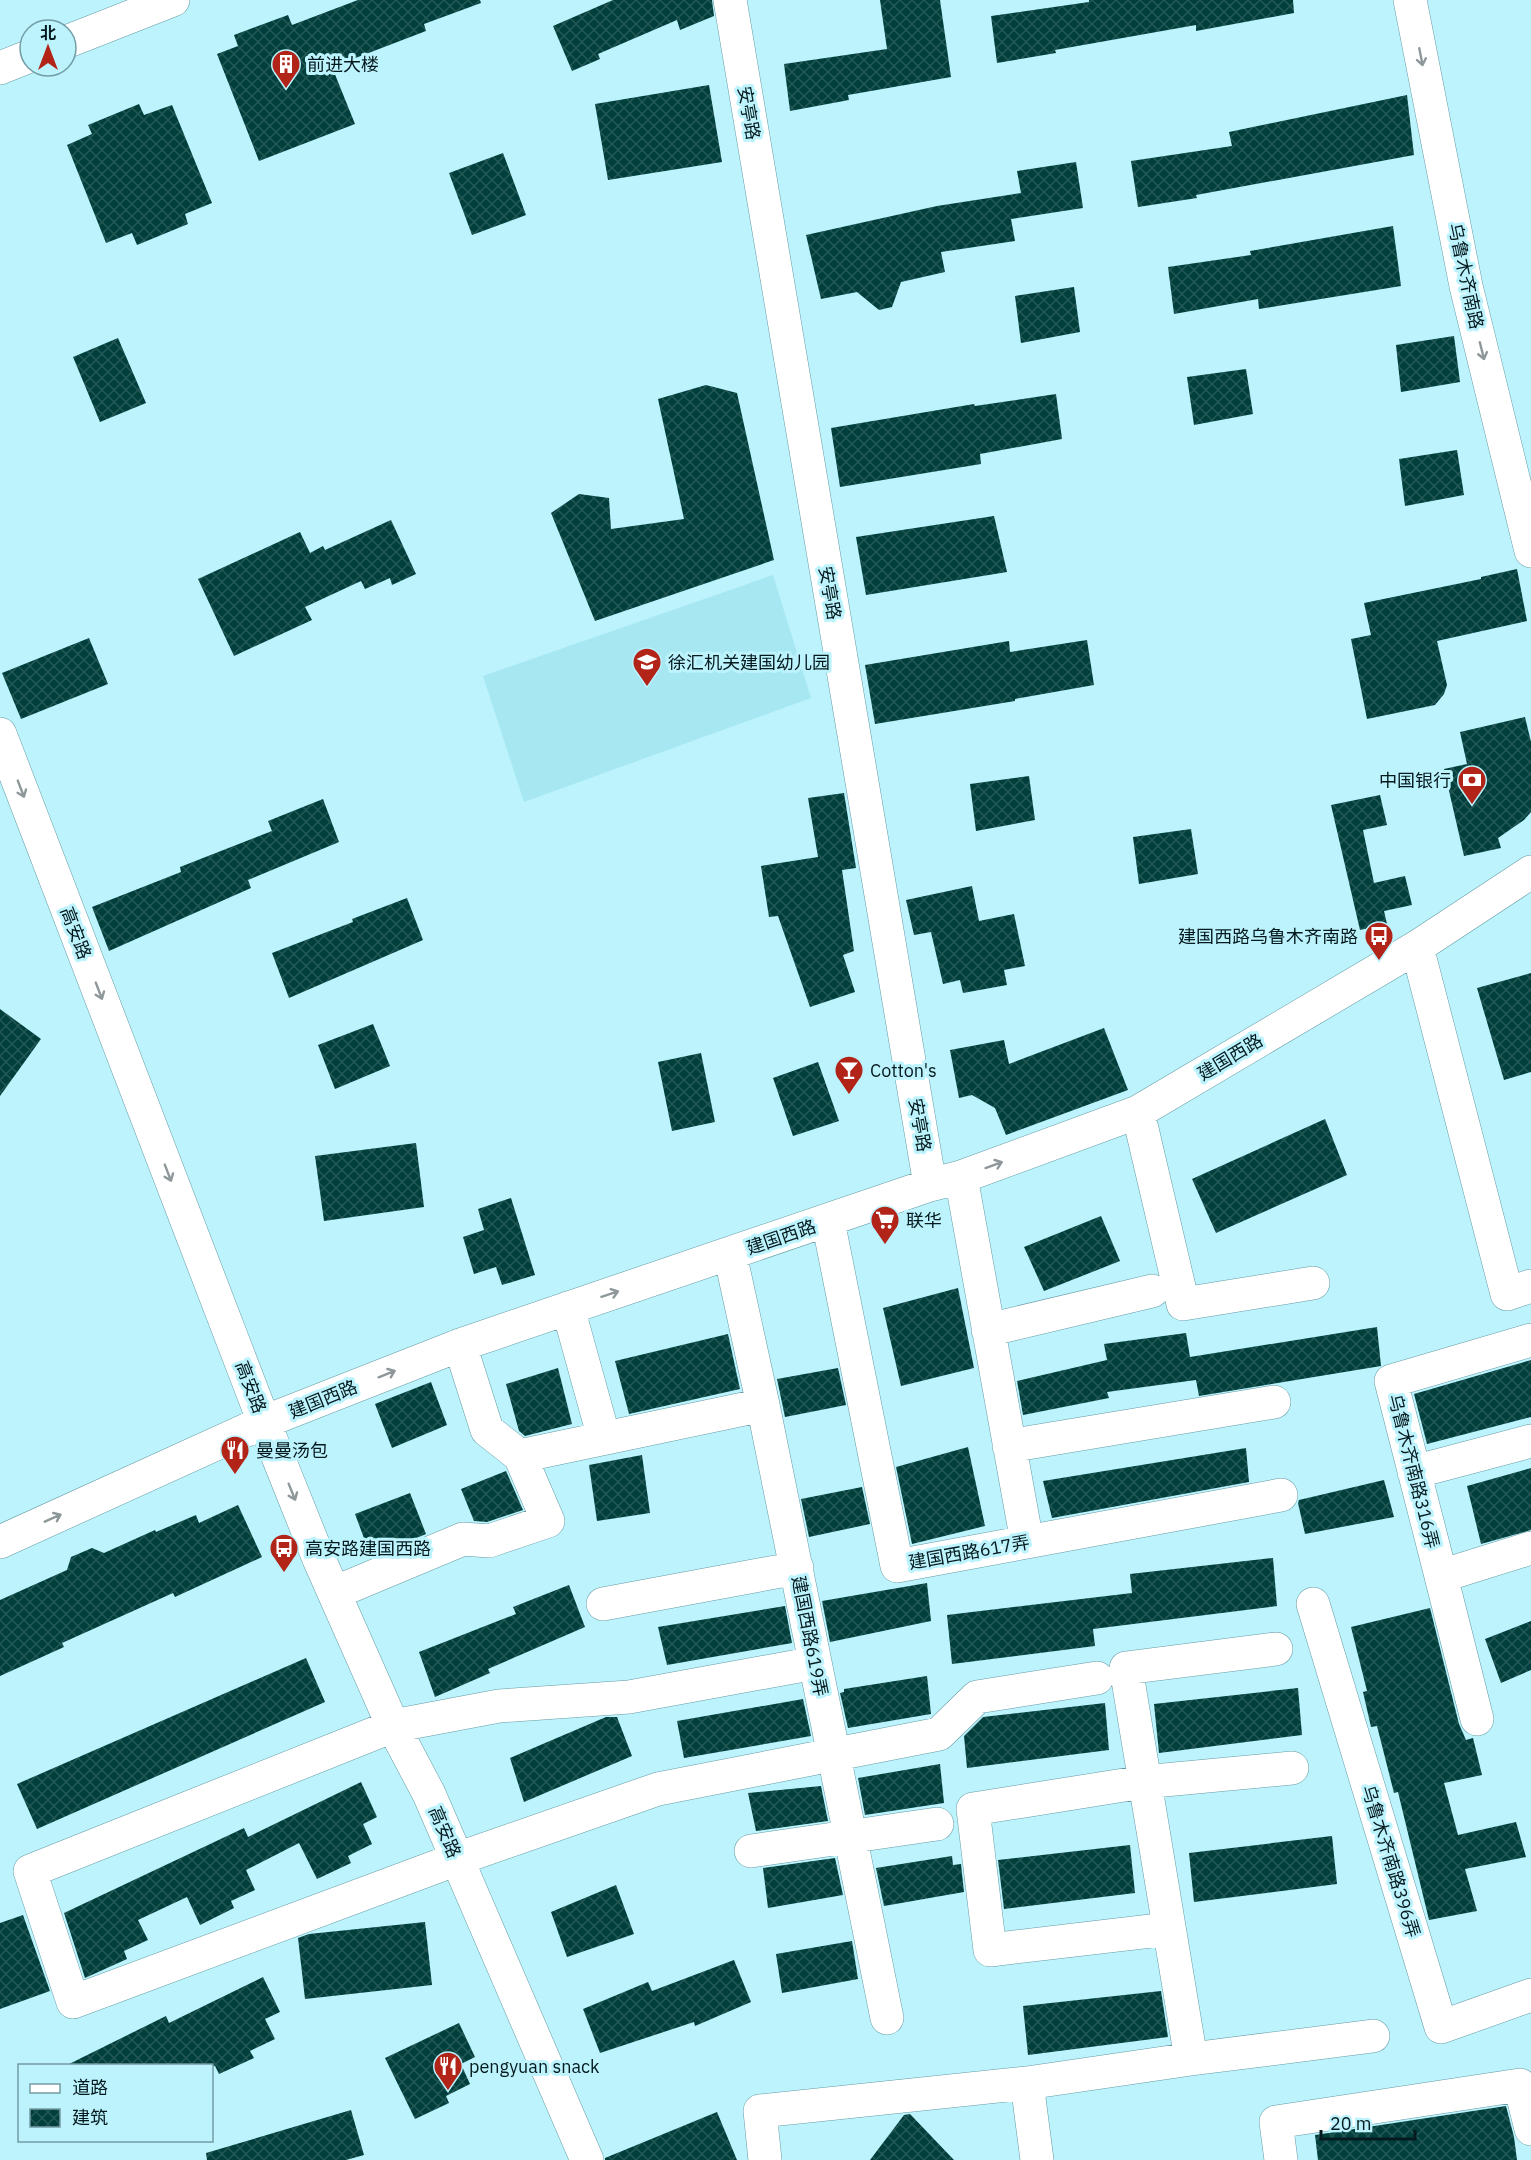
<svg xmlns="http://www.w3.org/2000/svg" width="1531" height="2160" font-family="'IBM Plex Sans','Noto Sans SC',sans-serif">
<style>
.built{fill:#a6e7f2}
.building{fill:url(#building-cross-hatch)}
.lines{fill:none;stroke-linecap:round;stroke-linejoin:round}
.minor-casing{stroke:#669ba4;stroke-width:34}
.minor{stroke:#fff;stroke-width:33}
.oneway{stroke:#8e989a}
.labels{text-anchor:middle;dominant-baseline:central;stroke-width:6;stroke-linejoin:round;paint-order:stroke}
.poi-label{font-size:18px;fill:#051a1e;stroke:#bcf3fd;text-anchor:start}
.street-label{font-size:18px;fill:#051a1e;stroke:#bcf3fd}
</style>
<defs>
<pattern id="building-cross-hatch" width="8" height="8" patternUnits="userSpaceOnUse" patternTransform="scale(1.5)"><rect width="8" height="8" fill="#003f3c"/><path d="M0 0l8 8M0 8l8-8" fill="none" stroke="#245856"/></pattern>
</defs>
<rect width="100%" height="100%" fill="#bcf3fd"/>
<path class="built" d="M773,575L811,698L524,802L483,676Z"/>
<path class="building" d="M358,0H480L481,3L424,24L426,31L332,67L355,124L259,161L217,54L238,46L234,35L288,15L292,25Z
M613,0H712L714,16L680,30L677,20L598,54L600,59L572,71L553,26Z
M880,0H940L951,77L848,95L849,100L790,111L784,64L887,49Z
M1089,0H1293L1294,13L1196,31V25L1055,50L1056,53L997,63L991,16L1089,2Z
M709,85L722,162L608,180L595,104Z
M1407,95L1414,155L1196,195L1197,198L1138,207L1131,161L1232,146L1229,132Z
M139,104L144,115L172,105L212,203L185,214L188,224L137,245L132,233L106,243L67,145L92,134L88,125Z
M503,153L526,215L472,235L449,173Z
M1076,162L1083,208L1011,219L1015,241L941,252L945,272L901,282L892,307L879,310L857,292L821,299L806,235L937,206L1021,193L1017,171Z
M1393,226L1401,286L1259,309L1258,299L1174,314L1168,267L1251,255L1250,251Z
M1074,287L1080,332L1021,343L1015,296Z
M1454,336L1460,382L1401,392L1396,345Z
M118,338L146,403L100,422L73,357Z
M1246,369L1253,414L1194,425L1187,377Z
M706,385L737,393L774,560L595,621L551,513L579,494L609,498L611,529L684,519L658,399Z
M1056,394L1062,439L980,454L981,464L840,487L831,428L974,404L975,406Z
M1457,450L1464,495L1405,506L1399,459Z
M994,516L1007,572L866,595L856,537Z
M391,520L416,574L392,585L390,578L365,589L361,581L305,607L312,620L234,656L198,579L300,532L310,553L323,546L325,550Z
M1517,569L1527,621L1437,641L1447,685L1444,694L1435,705L1367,719L1351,639L1371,635L1364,603L1481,579V577Z
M89,638L108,684L21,719L2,673Z
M1087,640L1094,685L1015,699V701L875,724L865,665L1009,641L1010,652Z
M1525,717L1531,742V812L1524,820L1498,838L1501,848L1464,856L1444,769L1467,764L1460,732Z
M1029,776L1035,820L976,831L970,784Z
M844,793L856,868L842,870L854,951L843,955L855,992L810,1007L778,916L769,917L761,866L818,857L808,798Z
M1380,795L1387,825L1363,830L1374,883L1405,876L1412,905L1384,911L1387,924L1360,930L1331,805Z
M323,799L339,842L248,880L251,888L109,951L92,907L181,872L180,867L272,831L268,821Z
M1191,829L1198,874L1139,884L1133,837Z
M972,886L979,921L1014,914L1025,966L1004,970L1007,985L963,993L960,980L943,984L931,932L914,935L906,900Z
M407,898L423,940L289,998L272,953L353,922L352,919Z
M1531,973V1072L1504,1080L1477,988Z
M0,1009L41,1039L0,1096Z
M373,1024L390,1066L335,1089L318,1045Z
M1104,1028L1128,1090L1006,1135L995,1108L972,1095L959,1098L950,1050L1004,1040L1009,1064Z
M701,1053L715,1122L672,1131L658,1062Z
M818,1062L839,1121L793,1136L773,1078Z
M1325,1119L1347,1175L1216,1233L1192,1179Z
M416,1143L424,1207L324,1221L315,1156Z
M511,1198L535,1275L502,1285L496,1267L474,1274L463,1237L484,1230L478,1209Z
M1101,1216L1120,1261L1044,1291L1024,1247Z
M958,1288L974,1368L901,1386L883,1308Z
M1377,1327L1381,1366L1199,1396L1196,1380L1107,1392L1109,1398L1023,1415L1017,1381L1107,1360L1104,1344L1186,1333L1190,1357Z
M728,1334L740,1389L629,1414L615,1361Z
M1531,1360V1417L1427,1444L1414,1394Z
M558,1368L572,1424L525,1436L519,1431L506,1384Z
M838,1368L846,1405L785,1417L777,1379Z
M431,1382L447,1425L392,1448L375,1404Z
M968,1447L985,1526L912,1544L896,1467Z
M1246,1448L1249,1482L1052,1518L1043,1481Z
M642,1455L650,1513L597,1521L589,1465Z
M1531,1468V1530L1481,1544L1467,1486Z
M506,1471L523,1510L487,1522L474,1521L461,1489Z
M1384,1480L1394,1517L1305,1534L1298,1503L1299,1500Z
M862,1487L870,1524L809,1537L801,1499Z
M410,1493L426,1534L371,1557L355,1514Z
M238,1505L262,1557L175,1597L173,1593L62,1643L64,1647L0,1676V1600L67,1570L71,1557L92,1548L104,1553L155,1530L156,1532L196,1515L199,1523Z
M1273,1558L1277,1606L1093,1629L1095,1646L952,1664L947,1615L1132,1593L1130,1574Z
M927,1583L931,1621L830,1642L822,1601Z
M569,1585L585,1627L488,1669L490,1673L435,1697L419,1652L516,1614L513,1607Z
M785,1606L792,1643L667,1665L658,1627Z
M1430,1608L1459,1724L1466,1740L1473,1738L1482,1775L1444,1783L1458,1835L1516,1822L1526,1857L1465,1869L1477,1911L1429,1920L1398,1792L1394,1793L1377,1726L1371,1727L1363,1692L1367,1691L1351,1627Z
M1531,1621V1670L1501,1683L1485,1639Z
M306,1658L325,1702L37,1829L17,1784Z
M927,1676L931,1714L848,1728L840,1693L844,1692V1689Z
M1298,1688L1302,1735L1159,1753L1154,1704Z
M803,1699L811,1736L684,1758L677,1721Z
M1105,1703L1109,1750L967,1768L964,1736L983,1717Z
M606,1717H617L632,1756L524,1802L510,1758Z
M940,1764L944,1803L865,1815L858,1778Z
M361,1782L377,1817L363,1824L372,1844L348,1856L351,1863L317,1879L299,1843L246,1870L255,1890L231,1901L234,1908L200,1925L187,1897L138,1920L148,1940L124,1951L127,1959L85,1978L64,1913L244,1828L248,1837Z
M821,1786L828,1821L756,1831L748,1793Z
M1332,1836L1337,1884L1194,1902L1189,1853Z
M1130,1845L1135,1893L1004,1909L998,1860Z
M952,1856L953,1865L961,1864L964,1892L884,1906L876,1868Z
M835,1858L843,1895L768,1908L763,1868Z
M616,1885L634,1934L567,1957L551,1912Z
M23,1915L50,1991L0,2009V1923Z
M425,1922L432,1985L305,1999L298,1938L309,1934Z
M852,1941L858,1979L782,1993L776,1954Z
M734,1960L751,2002L695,2026L694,2022L600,2053L583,2009L648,1982L652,1991Z
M263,1977L280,2012L265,2019L275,2039L250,2051L254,2058L219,2074L215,2066H65L166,2016L169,2023Z
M1161,1991L1168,2037L1028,2055L1023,2006Z
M459,2023L475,2057L461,2064L470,2084L446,2096L449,2103L415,2119L385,2058Z
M1506,2106L1514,2137L1517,2160H1318L1315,2135Z
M351,2110L364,2155L346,2160H207L206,2153Z
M717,2112L737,2160H605V2158Z
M910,2114L954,2160H870L904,2115Z"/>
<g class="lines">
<g class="minor-casing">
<path id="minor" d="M730,0L930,1185
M1410,0L1466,286L1531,551
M66,42L173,0
M0,68L30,56
M0,734L264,1422L319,1559L393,1726L429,1794L587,2160
M1417,947L1507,1294L1531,1286
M1138,1112L1183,1304L1313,1283
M961,1177L1027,1542
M828,1221L897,1566L1281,1495
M730,1254L763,1405L887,2018
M568,1308L604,1438
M988,1330L1152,1291
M1531,1340L1391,1381L1441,1576L1531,1548
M1009,1446L1274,1402
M520,1456L763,1405
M1414,1472L1531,1441
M0,1542L264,1422L460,1345L930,1185L961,1177L1138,1112L1417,947L1531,872
M1441,1576L1477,1719
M334,1593L463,1539L489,1541L548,1521L520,1456L487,1430L460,1345
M603,1604L797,1568
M1313,1604L1441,2027L1531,1995
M815,1663L629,1697L499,1706L393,1726L30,1871L73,2002L457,1859L658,1789L939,1734L977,1697L1097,1678
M751,1851L937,1824
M1168,1929L990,1950L973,1809L1143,1782L1292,1768
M1191,2059L1373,2036
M765,2160L760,2111L1027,2083
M1037,2160L1027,2083L1191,2059L1126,1668L1276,1649
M1281,2160L1276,2122L1520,2085L1531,2129"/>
</g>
<use href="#minor" class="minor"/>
</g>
<defs><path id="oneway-shaft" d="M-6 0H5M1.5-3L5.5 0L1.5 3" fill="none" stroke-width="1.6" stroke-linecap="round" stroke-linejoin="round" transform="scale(1.5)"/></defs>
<g class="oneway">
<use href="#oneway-shaft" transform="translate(1421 57) rotate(79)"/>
<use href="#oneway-shaft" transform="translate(1482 351) rotate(76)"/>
<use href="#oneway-shaft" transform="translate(21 789) rotate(69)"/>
<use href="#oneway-shaft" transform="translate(99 991) rotate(69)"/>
<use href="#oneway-shaft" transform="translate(994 1165) rotate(-20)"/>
<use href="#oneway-shaft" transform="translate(168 1173) rotate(69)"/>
<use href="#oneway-shaft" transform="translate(610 1294) rotate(-18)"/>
<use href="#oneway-shaft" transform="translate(387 1374) rotate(-22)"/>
<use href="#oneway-shaft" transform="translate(292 1492) rotate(68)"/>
<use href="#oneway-shaft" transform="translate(53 1518) rotate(-24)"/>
</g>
<defs>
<g id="building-pin" transform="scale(1.5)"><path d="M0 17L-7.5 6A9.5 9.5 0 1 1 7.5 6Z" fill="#b22318" stroke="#bcf3fd"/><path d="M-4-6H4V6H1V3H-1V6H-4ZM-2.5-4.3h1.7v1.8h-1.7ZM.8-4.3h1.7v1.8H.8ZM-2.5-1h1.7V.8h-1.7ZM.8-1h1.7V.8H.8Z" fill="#fff"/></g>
<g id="school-pin" transform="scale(1.5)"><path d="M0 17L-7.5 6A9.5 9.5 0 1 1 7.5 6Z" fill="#b22318" stroke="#bcf3fd"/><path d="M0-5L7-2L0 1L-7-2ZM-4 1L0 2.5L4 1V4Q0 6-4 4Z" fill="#fff"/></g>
<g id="bank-pin" transform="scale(1.5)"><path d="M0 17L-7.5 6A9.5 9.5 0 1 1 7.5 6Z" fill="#b22318" stroke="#bcf3fd"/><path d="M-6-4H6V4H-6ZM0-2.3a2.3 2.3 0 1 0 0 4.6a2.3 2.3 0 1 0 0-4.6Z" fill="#fff"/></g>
<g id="bus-pin" transform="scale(1.5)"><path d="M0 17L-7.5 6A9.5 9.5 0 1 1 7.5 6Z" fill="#b22318" stroke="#bcf3fd"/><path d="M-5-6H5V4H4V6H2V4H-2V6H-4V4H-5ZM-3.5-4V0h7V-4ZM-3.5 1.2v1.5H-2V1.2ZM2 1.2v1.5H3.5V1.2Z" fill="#fff"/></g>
<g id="bar-pin" transform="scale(1.5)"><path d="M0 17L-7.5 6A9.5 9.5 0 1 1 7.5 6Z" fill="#b22318" stroke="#bcf3fd"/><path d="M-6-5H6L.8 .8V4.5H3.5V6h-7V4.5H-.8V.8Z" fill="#fff"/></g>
<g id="supermarket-pin" transform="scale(1.5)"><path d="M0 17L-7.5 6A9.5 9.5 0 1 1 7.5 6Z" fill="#b22318" stroke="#bcf3fd"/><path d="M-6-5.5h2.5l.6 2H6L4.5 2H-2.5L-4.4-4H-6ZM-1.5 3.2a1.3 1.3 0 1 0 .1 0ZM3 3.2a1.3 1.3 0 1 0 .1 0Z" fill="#fff"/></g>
<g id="restaurant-pin" transform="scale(1.5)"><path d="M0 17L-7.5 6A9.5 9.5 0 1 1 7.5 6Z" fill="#b22318" stroke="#bcf3fd"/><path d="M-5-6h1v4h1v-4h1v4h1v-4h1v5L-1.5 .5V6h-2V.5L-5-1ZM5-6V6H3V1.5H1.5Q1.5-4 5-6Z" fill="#fff"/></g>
</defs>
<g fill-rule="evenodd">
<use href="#building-pin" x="286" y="64"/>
<use href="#school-pin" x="647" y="662"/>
<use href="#bank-pin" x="1472" y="780"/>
<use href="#bus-pin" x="1379" y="936"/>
<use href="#bar-pin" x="849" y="1070"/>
<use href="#supermarket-pin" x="885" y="1220"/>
<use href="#restaurant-pin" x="235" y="1450"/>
<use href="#bus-pin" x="284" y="1548"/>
<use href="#restaurant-pin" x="448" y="2066"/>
</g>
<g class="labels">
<g class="poi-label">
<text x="307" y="64">前进大楼</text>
<text x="668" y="662">徐汇机关建国幼儿园</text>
<text x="1451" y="780" text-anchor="end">中国银行</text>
<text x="1358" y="936" text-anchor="end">建国西路乌鲁木齐南路</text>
<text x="870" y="1070">Cotton's</text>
<text x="906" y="1220">联华</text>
<text x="256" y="1450">曼曼汤包</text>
<text x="305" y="1548">高安路建国西路</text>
<text x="469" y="2066">pengyuan snack</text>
</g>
<g class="street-label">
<text transform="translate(749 113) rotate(80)">安亭路</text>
<text transform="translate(1466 276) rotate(78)">乌鲁木齐南路</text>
<text transform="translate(830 593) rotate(80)">安亭路</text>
<text transform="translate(76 933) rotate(69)">高安路</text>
<text transform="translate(1230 1057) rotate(-31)">建国西路</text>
<text transform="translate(920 1125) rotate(80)">安亭路</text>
<text transform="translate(781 1237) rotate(-19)">建国西路</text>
<text transform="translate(251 1387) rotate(69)">高安路</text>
<text transform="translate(323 1399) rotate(-22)">建国西路</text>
<text transform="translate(1414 1471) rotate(76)">乌鲁木齐南路316弄</text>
<text transform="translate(969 1552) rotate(-10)">建国西路617弄</text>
<text transform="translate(810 1636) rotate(79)">建国西路619弄</text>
<text transform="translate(445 1832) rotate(67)">高安路</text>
<text transform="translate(1391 1861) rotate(73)">乌鲁木齐南路396弄</text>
</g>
</g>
<rect x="18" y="2064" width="195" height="78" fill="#bcf3fd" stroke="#739ca4" stroke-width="1.5"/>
<rect x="30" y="2084" width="30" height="9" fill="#ffffff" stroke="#739ca4" stroke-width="1.5"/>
<text x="72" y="2094" font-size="18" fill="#051a1e">道路</text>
<rect x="30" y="2109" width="30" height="18" fill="url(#building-cross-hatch)" stroke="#739ca4" stroke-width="1.5"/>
<text x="72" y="2124" font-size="18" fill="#051a1e">建筑</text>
<g transform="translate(48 48)"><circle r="28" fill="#bcf3fd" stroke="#739ca4" stroke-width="1.5"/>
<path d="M0-4.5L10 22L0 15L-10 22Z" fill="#b22318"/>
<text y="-9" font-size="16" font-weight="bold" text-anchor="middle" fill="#051a1e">北</text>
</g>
<path d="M1321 2130v9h94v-9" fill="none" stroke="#051a1e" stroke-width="3"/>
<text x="1330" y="2130" font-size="18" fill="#051a1e" stroke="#bcf3fd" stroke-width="4.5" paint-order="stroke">20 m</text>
</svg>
